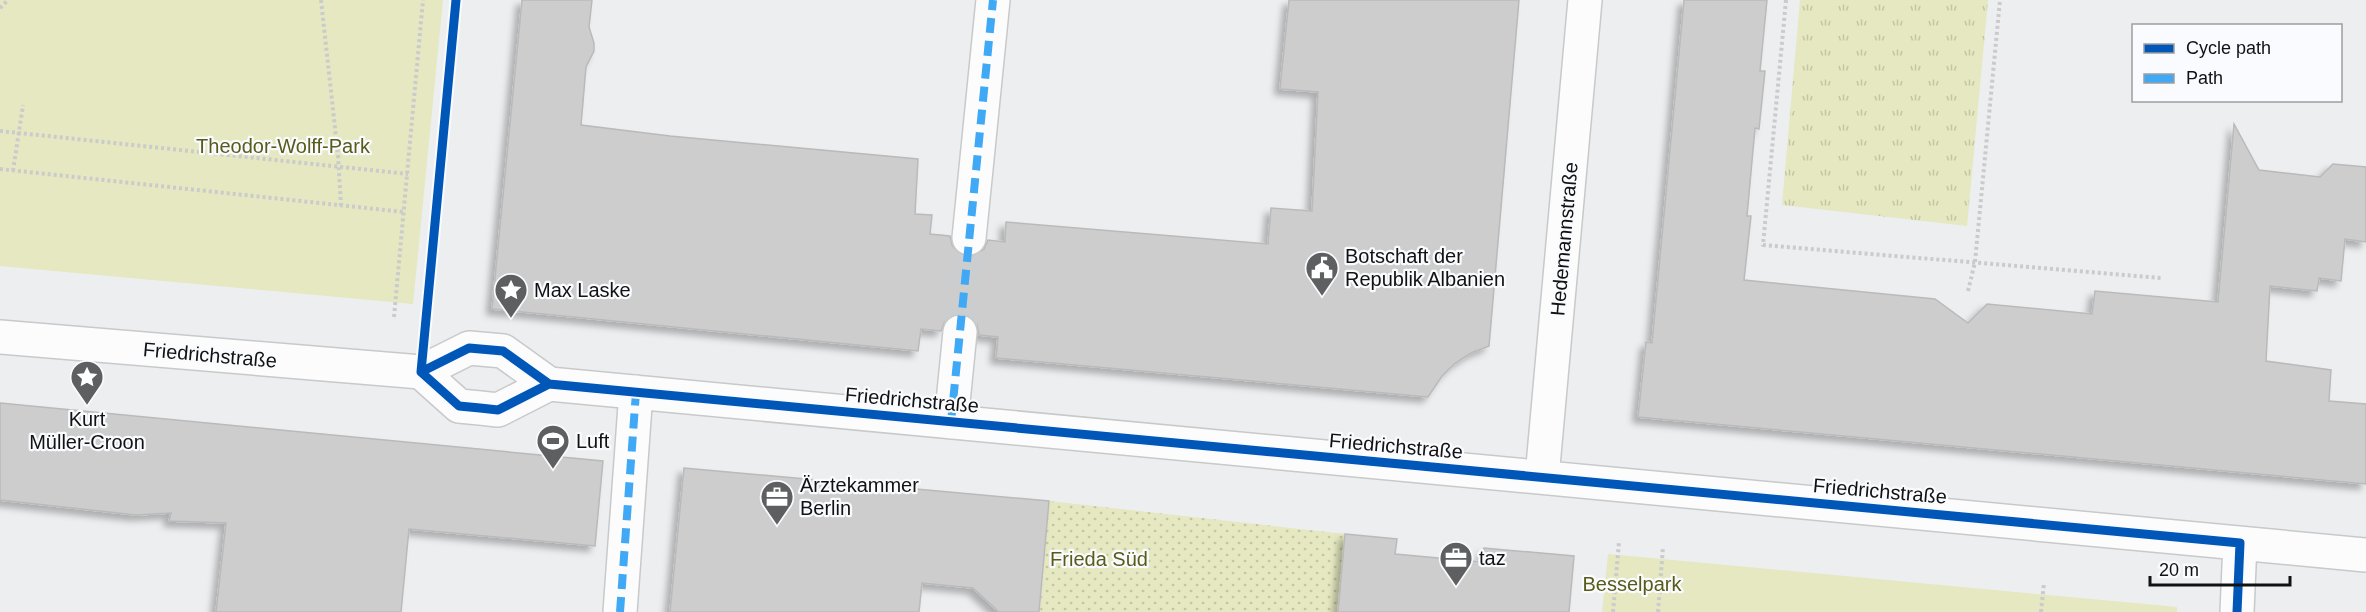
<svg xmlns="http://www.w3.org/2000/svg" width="2366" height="612" font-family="Arial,sans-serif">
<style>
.grass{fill:url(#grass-tufts)}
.park{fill:#e5e8c0}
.garden{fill:url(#garden-dots)}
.building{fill:#cdcdcd;stroke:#bababa;stroke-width:1.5;filter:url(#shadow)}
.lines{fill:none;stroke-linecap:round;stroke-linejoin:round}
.minor-tunnel{stroke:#cccdcf;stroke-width:33;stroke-dasharray:33 16;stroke-linecap:butt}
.minor-casing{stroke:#c8c9ca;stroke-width:36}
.path{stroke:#cbcbcc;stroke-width:4;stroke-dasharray:3 3;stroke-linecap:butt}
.minor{stroke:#fcfcfd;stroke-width:33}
.quiet{stroke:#3fa9f5;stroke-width:8;stroke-dasharray:15 8;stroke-linecap:butt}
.cycleway-casing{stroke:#fafbfe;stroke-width:13}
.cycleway{stroke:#0057b8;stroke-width:9}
.labels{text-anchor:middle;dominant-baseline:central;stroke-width:4.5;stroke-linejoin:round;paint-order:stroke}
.park-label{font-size:20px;fill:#595b19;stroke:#fafbfe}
.street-label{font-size:20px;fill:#111213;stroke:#fafbfe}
.poi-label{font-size:20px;fill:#111213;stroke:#fafbfe;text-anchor:start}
</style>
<defs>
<pattern id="grass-tufts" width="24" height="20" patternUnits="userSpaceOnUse" patternTransform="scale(1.5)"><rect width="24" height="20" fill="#e5e8c0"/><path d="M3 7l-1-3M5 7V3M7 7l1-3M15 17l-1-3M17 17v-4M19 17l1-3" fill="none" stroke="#c3c6a4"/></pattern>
<pattern id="garden-dots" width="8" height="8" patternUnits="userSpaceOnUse" patternTransform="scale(1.5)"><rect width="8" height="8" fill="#e5e8c0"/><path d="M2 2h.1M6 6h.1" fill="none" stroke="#c3c6a4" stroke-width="1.8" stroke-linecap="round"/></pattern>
<filter id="shadow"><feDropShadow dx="-5.5" dy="5.5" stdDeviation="3" flood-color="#0004"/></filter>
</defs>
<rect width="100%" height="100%" fill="#edeef0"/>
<path class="grass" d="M1800,0H1988L1967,226L1782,205Z"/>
<path class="park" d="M0,0H443L413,304L0,266Z
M1608,554L2177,607V612H1602Z"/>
<path class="garden" d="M1049,501L1345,534L1338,612H1040Z"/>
<path class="building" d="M522,0H592L589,27L594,43V51L586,67L581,125L670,136L918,159L915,214L932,215L930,234L950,236L952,245L958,253L968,257L976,255L984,249L988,240L1005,242L1006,222L1268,244L1271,208L1312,211L1318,92L1280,89L1289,0H1519L1489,346L1471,353L1454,364L1442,376L1428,397L996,358L998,337L979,335L977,324L971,317L962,313L953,315L945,321L941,331L921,329L918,351L492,309Z
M1684,0H1767L1760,71H1765L1759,129L1755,128L1747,216H1751L1744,280L1935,299L1968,323L1987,304L2092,314L2095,291L2218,302L2234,124L2259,170L2320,177L2333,164L2366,167V242L2345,239L2341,281L2319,278L2317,291L2270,286L2266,361L2331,370L2329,401L2366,404V484L1638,417L1646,342L1652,343Z
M0,403L603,461L595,546L409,529L401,612H216L226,523L169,521L171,513L136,515L0,500Z
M684,468L1049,501L1039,612H999L973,588L922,583L919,612H670Z
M1345,534L1397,539L1395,554L1482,562L1484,548L1574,556L1569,612H1338Z"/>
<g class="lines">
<path class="minor-tunnel" d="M960,332L969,238"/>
<g class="minor-casing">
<path id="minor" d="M969,238L993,0
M0,337L421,372L469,348L503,351L549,384L2366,555
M421,372L459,406L480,408L498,410L549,384
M951,422L960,332
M1542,477L1585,0
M620,612L636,392
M2237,612L2240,543"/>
</g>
<path class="path" d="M321,0L338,155L341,206
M1786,0L1763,245L2161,278
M0,8L8,0
M0,131L408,174
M0,169L404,212
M13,171L23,105
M1968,291L1975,262L2000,0
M394,317L423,0
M1613,612L1619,542
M1658,612L1663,547
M2041,612L2044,583"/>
<use href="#minor" class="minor"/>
<path class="quiet" d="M951,422L993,0
M620,612L636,392"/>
<g class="cycleway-casing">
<path id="cycleway" d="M421,372L469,348L503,351L549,384L2240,543L2237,612
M421,372L456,0
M421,372L459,406L480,408L498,410L549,384"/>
</g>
<use href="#cycleway" class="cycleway"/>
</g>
<defs>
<g id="civic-pin" transform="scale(1.725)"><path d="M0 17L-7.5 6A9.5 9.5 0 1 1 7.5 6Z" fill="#5e5f60" stroke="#fafbfe"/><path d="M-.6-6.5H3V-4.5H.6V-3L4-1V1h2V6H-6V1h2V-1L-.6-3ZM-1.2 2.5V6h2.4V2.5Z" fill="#fff"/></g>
<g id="sight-pin" transform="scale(1.725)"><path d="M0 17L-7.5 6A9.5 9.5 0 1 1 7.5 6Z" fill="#5e5f60" stroke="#fafbfe"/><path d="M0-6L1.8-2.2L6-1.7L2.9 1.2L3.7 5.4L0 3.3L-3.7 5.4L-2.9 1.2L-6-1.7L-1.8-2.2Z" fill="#fff"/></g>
<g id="stadium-pin" transform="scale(1.725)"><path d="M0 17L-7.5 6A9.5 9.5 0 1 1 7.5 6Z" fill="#5e5f60" stroke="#fafbfe"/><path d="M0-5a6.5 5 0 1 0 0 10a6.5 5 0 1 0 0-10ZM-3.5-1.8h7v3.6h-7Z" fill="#fff"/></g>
<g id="office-pin" transform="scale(1.725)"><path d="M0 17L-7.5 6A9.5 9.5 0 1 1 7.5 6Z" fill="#5e5f60" stroke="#fafbfe"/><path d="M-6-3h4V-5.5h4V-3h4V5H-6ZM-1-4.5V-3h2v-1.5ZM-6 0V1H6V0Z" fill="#fff"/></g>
</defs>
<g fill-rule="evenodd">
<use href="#civic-pin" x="1322" y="268"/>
<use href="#sight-pin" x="511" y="290"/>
<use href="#sight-pin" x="87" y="377"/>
<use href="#stadium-pin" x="553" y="441"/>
<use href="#office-pin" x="777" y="497"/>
<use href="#office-pin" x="1456" y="558"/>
</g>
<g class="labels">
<g class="park-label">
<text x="283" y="146">Theodor-Wolff-Park</text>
<text x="1099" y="559">Frieda Süd</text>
<text x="1632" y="584">Besselpark</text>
</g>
<g class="street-label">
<text transform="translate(1564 239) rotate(-85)">Hedemannstraße</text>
<text transform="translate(210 355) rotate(5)">Friedrichstraße</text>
<text transform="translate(912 400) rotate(5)">Friedrichstraße</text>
<text transform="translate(1396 446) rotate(5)">Friedrichstraße</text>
<text transform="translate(1880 491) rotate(5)">Friedrichstraße</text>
</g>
<g class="poi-label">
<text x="1345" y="256">Botschaft der<tspan x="1345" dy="23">Republik Albanien</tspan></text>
<text x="534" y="290">Max Laske</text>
<text x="87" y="419" text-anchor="middle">Kurt<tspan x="87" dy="23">Müller-Croon</tspan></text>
<text x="576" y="441">Luft</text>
<text x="800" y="485">Ärztekammer<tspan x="800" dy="23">Berlin</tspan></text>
<text x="1479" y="558">taz</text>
</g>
</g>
<rect x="2132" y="24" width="210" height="78" fill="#fafbfe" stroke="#9d9ea0" stroke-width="1.5"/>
<rect x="2144" y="44" width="30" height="9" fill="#0057b8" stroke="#9d9ea0" stroke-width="1.5"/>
<text x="2186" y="54" font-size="18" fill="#111213">Cycle path</text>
<rect x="2144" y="74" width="30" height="9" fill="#3fa9f5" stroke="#9d9ea0" stroke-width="1.5"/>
<text x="2186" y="84" font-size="18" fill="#111213">Path</text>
<path d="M2150 576v9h140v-9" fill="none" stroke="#111213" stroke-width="3"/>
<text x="2159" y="576" font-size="18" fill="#111213" stroke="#fafbfe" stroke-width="4.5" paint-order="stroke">20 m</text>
</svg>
